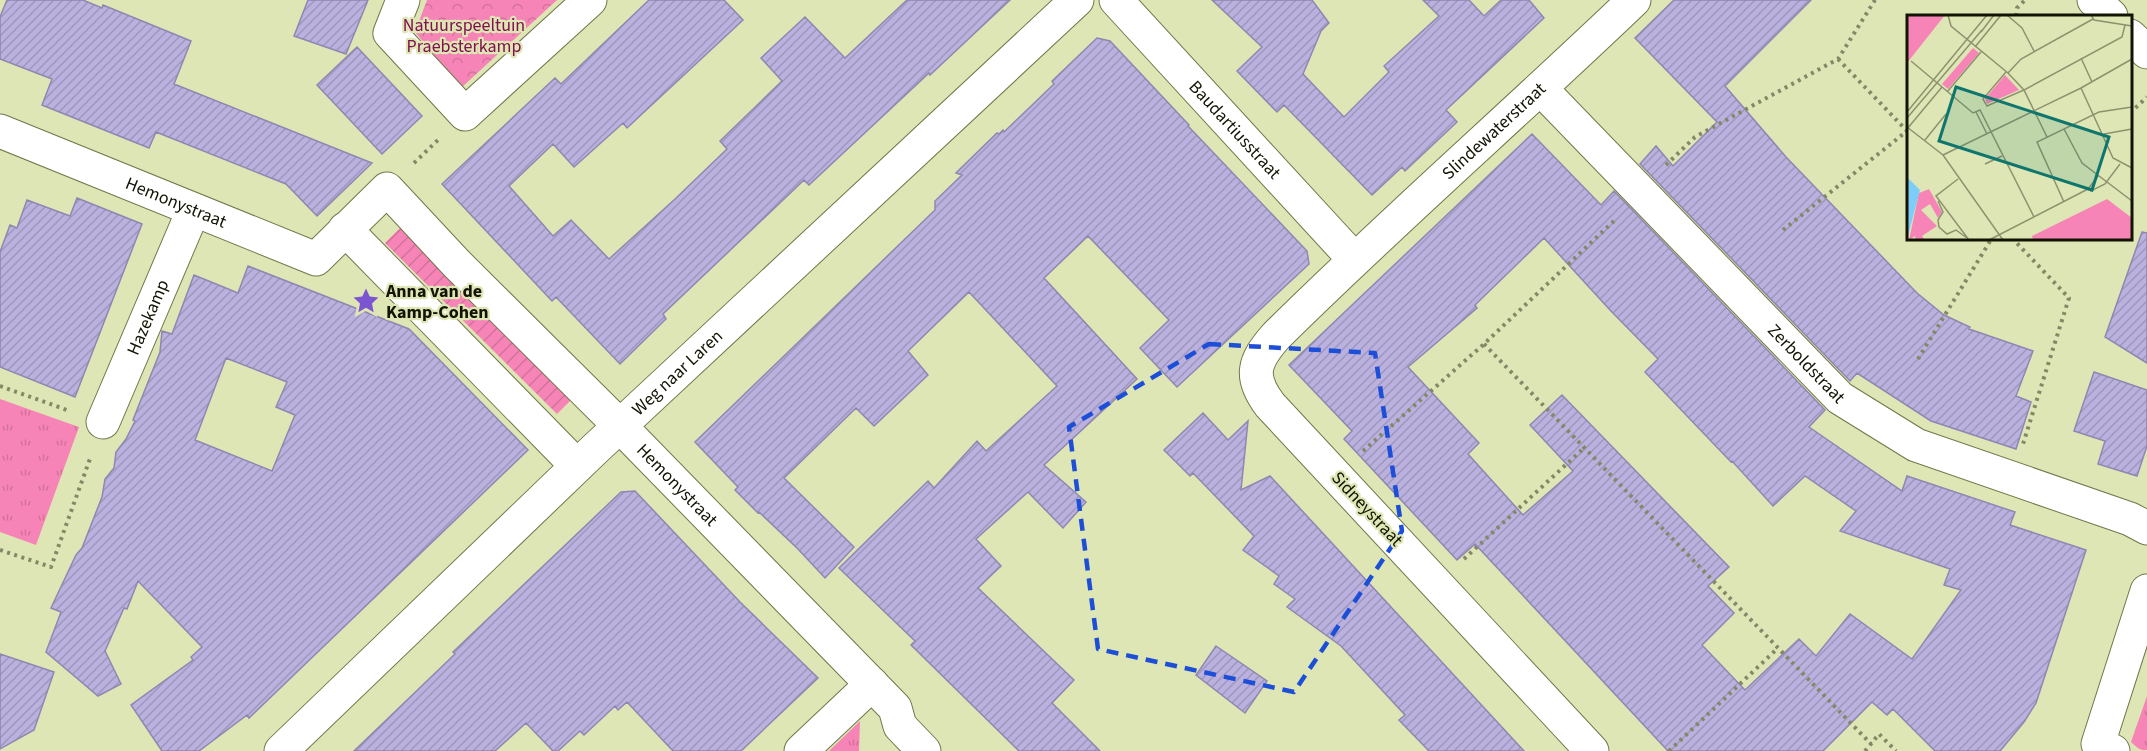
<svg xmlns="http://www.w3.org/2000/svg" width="2147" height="751" font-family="'Source Sans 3',sans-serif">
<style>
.grass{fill:url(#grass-tufts)}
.park{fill:url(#park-crowns)}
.garden{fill:url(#garden-furrows)}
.building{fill:url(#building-hatch);stroke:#8f86b1;stroke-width:1.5;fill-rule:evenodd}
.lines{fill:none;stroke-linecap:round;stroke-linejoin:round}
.minor-casing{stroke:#71774a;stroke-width:35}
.path{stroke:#848866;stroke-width:4;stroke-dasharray:3 4.5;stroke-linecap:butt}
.minor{stroke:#fff;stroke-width:33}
.marked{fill:none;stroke:#1d4ed8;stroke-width:4.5;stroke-dasharray:12 8;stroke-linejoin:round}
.labels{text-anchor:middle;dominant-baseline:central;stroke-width:4.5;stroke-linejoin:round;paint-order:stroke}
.park-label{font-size:18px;fill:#820f4f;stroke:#dfe6b5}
.street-label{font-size:18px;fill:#121303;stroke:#dfe6b5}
.poi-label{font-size:18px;font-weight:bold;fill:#121303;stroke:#dfe6b5;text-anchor:start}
.inset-road{fill:none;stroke:#8d926e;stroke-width:1.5}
.view{fill:#0f766e;fill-opacity:0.15;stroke:#0f766e;stroke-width:3}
.inset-edge{fill:none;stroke:#121303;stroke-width:3}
</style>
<defs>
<pattern id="grass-tufts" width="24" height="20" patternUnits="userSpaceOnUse" patternTransform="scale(1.5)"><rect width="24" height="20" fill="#f784b6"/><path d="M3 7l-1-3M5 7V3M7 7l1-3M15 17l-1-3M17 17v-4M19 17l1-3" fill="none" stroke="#d3719b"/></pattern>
<pattern id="park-crowns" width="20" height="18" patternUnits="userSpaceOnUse" patternTransform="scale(1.5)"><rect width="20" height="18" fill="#f784b6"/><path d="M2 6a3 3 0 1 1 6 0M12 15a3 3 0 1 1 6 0" fill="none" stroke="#d3719b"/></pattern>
<pattern id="garden-furrows" width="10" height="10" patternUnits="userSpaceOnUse" patternTransform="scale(1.5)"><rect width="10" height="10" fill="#f784b6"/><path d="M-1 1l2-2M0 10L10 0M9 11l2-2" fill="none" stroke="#d3719b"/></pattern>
<pattern id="building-hatch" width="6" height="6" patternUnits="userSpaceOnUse" patternTransform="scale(1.5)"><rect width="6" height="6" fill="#bab1df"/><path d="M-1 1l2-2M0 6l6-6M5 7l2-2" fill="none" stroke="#9f97be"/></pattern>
</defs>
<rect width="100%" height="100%" fill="#dfe6b5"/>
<path class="grass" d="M0,399L79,427L36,545L0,532Z
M2147,696V750C2139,751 2137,747 2131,742Z
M860,721L859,751H829Z"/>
<path class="park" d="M427,0H557L461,88L415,32Z"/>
<path class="garden" d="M403,225L575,396L557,414L385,243Z"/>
<path class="building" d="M7,0H83L102,8L103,5L191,41L174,84L372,163L317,216L286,184L156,132L149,148L42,105L52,79L0,59V17Z
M308,0H368L346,54L294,36Z
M649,0H724L743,20L627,128L623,123L574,167L553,144L509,186L553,236L571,220L609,259L674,200L727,149L720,141L782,81L761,58L805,17L845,58L907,0H1010L930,75L929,73L809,185L804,180L663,314L666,319L620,364L556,297L552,301L442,184L555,78L561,84Z
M1212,0H1312L1329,23L1321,31L1303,74L1344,117L1389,72L1384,66L1439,16L1423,0H1469L1484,16L1501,0H1529L1544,18L1446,110L1457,122L1405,171L1402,167L1372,195L1284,105L1277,112L1237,71L1262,47Z
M1674,0H1811L1725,86L1786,157L1917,293L1944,315L1970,327L1969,329L2033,351L2016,396L2031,402L2016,449L1931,421L1857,373L1850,381L1640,164L1656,146L1673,166L1717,122L1635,38Z
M1097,38L1110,41L1189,125L1188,126L1307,251L1309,264L1177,387L1140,348L1169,320L1088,236L1044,278L1137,379L1044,465L1086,502L1063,528L1028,492L976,539L1001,566L978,588L1074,680L1052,703L1100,751H1019L911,645L915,641L839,568L928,481L934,488L977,441L986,451L1057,386L969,292L908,351L928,375L874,426L856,408L784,478L854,547L825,578L797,548L759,512L758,513L735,490L738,487L695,442L935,210V201L962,175L956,173L997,133L999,134L1003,130L1004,132L1054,84L1052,81Z
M357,47L422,116L382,154L317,85Z
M1532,134L1601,205L1614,191L1825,410L1809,427L1902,491L1907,476L2015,512L2010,525L2086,550L2036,703L2024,722L2000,751H1935L1893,709L1887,715L1872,702L1823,751H1668L1475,544L1457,560L1344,439L1352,431L1289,365ZM1544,238L1610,310L1658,359L1645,372L1731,462L1732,461L1773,506L1805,476L1856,511L1840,531L1950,569L1944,585L1961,590L1912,659L1850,614L1816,656L1799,639L1745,690L1702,645L1734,613L1708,586L1729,567L1562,395L1530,425L1573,471L1523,515L1468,454L1479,443L1408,367L1477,308L1475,305Z
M77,198L142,224L75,397L0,367V252L10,225L17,228L27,200L70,216Z
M2142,232L2147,233V363L2105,337Z
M248,266L409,329L528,450L249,718L247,715L199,751H162L131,705L193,660L191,657L202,647L138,581L127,609L124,608L105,651L121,684L98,696L46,652L61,612L51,608L76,555L82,548L102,497L105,479L114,468L116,452L126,439L135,421L133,420L160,352L162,331L172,334L194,275L238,293ZM226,358L287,382L276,407L295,415L272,471L195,440Z
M2094,372L2147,390V446L2137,476L2098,464L2105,441L2074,431Z
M1203,413L1228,440L1248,421L1241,490L1270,476L1524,751H1429L1399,720L1405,715L1341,646L1287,607L1295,599L1274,584L1279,576L1243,550L1254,536L1193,473L1190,476L1164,450Z
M635,491L740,602L818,678L741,751H673L627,702L618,710L615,706L584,735L580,731L558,751H553L526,723L495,751H354L455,654L453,652L621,492Z
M1216,646L1267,681L1245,713L1196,675Z
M0,654L54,672L34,730L0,749Z"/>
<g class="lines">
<g class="minor-casing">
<g id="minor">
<path d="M403,0L390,33L465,114L590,0"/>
<path id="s1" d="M1116,0L1354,259"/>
<path d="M2094,0L2111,16"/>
<path d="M2130,36L2147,52"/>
<path id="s2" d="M1541,89L1840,398L1916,445L2130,519L2147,528"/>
<path id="s3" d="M0,131L316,259L387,189L456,263L620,426L895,708L900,726L924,751"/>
<path d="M345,229L577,466"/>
<path id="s4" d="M103,422L193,211"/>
<path id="s5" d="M281,751L595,449L1077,0"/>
<path d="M801,751L872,684"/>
<path id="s6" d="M1592,751L1270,405C1249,377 1253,362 1276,336C1392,221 1516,113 1634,0"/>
<path d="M2113,751L2098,744L2147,591"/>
</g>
</g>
<path class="path" d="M2016,16L2017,8L2025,0
M1838,59L1908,132
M2130,113L2147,97
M414,163L439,139
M1666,165L1695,137L1838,59L1875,0
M1783,230L1907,131
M2012,238L2069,298L2023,444
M1484,344L1871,744
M1918,359L1992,238
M0,386L67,410
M1363,451L1484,344L1616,219
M0,550L51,567L91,456
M1464,559L1585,447
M1669,751L1778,648
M1865,751L1879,734L1896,751"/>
<use href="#minor" class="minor"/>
</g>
<path class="marked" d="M1209,344L1375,353L1402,531L1294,692L1098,649L1069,427Z"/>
<defs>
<g id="sight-bare" transform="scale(2.07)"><path d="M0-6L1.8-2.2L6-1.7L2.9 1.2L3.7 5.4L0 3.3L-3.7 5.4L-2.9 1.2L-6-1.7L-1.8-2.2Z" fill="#7c56d0" stroke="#dfe6b5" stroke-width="2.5" paint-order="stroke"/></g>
</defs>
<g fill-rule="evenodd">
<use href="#sight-bare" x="366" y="301"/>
</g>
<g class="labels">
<g class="park-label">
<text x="464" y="25">Natuurspeeltuin<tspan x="464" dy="21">Praebsterkamp</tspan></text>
</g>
<g class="street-label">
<text stroke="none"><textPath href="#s1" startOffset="176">Baudartiusstraat</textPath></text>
<text stroke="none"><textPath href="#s6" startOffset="850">Slindewaterstraat</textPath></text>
<text stroke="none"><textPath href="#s3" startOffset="190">Hemonystraat</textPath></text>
<text stroke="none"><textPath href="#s4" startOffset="114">Hazekamp</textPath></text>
<text stroke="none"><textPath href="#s2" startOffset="382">Zerboldstraat</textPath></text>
<text stroke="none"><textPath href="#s5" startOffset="548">Weg naar Laren</textPath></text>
<text stroke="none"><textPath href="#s3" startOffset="855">Hemonystraat</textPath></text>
<text transform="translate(1367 509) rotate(47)">Sidneystraat</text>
</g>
<g class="poi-label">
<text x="386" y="291">Anna van de<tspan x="386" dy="21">Kamp-Cohen</tspan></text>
</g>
</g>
<g transform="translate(1907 15)">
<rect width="225" height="225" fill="#dfe6b5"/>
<path d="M66,33L72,38L41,74L35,69ZM22,174L35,197L31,203L23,189L14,195L30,211L15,221L18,225H9L8,221L2,225L12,178Z" fill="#f784b6"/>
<path d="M98,60L112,75L80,89L78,84Z" fill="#f784b6"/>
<path d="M0,0H38L0,48ZM200,184L225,203V225H126L125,221Z" fill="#f784b6"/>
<path d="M1,163L13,175L0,225V163Z" fill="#7ecdf8"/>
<path class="inset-road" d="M41,0L44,11L101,58L117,75L80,91L76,84L99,57M100,0L115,13L127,36M184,0L187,5L225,11M74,17L87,0M68,32L94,0M174,43L185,67M4,46L66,98L73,95L127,202M101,58L114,44L186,4M174,73L206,143L225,153M40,77L74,37M0,97L80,0M69,97L80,119M0,103L75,15M0,112L36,140L96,225M0,114L35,72M157,114L175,148L225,186M197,119L225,114M140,122L117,75L215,22L218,10M18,125L39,99M36,140L174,73L225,44M78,149L95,141M191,161L181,174L184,176L198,169L213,149M51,164L29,181L62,225M31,186L36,197L31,205L32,212L40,219L49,215L60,223M157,187L130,127L192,97L225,92M82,225L181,174"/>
<path class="view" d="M49,72L202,122L185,175L32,126Z"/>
<rect width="225" height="225" class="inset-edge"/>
</g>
</svg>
